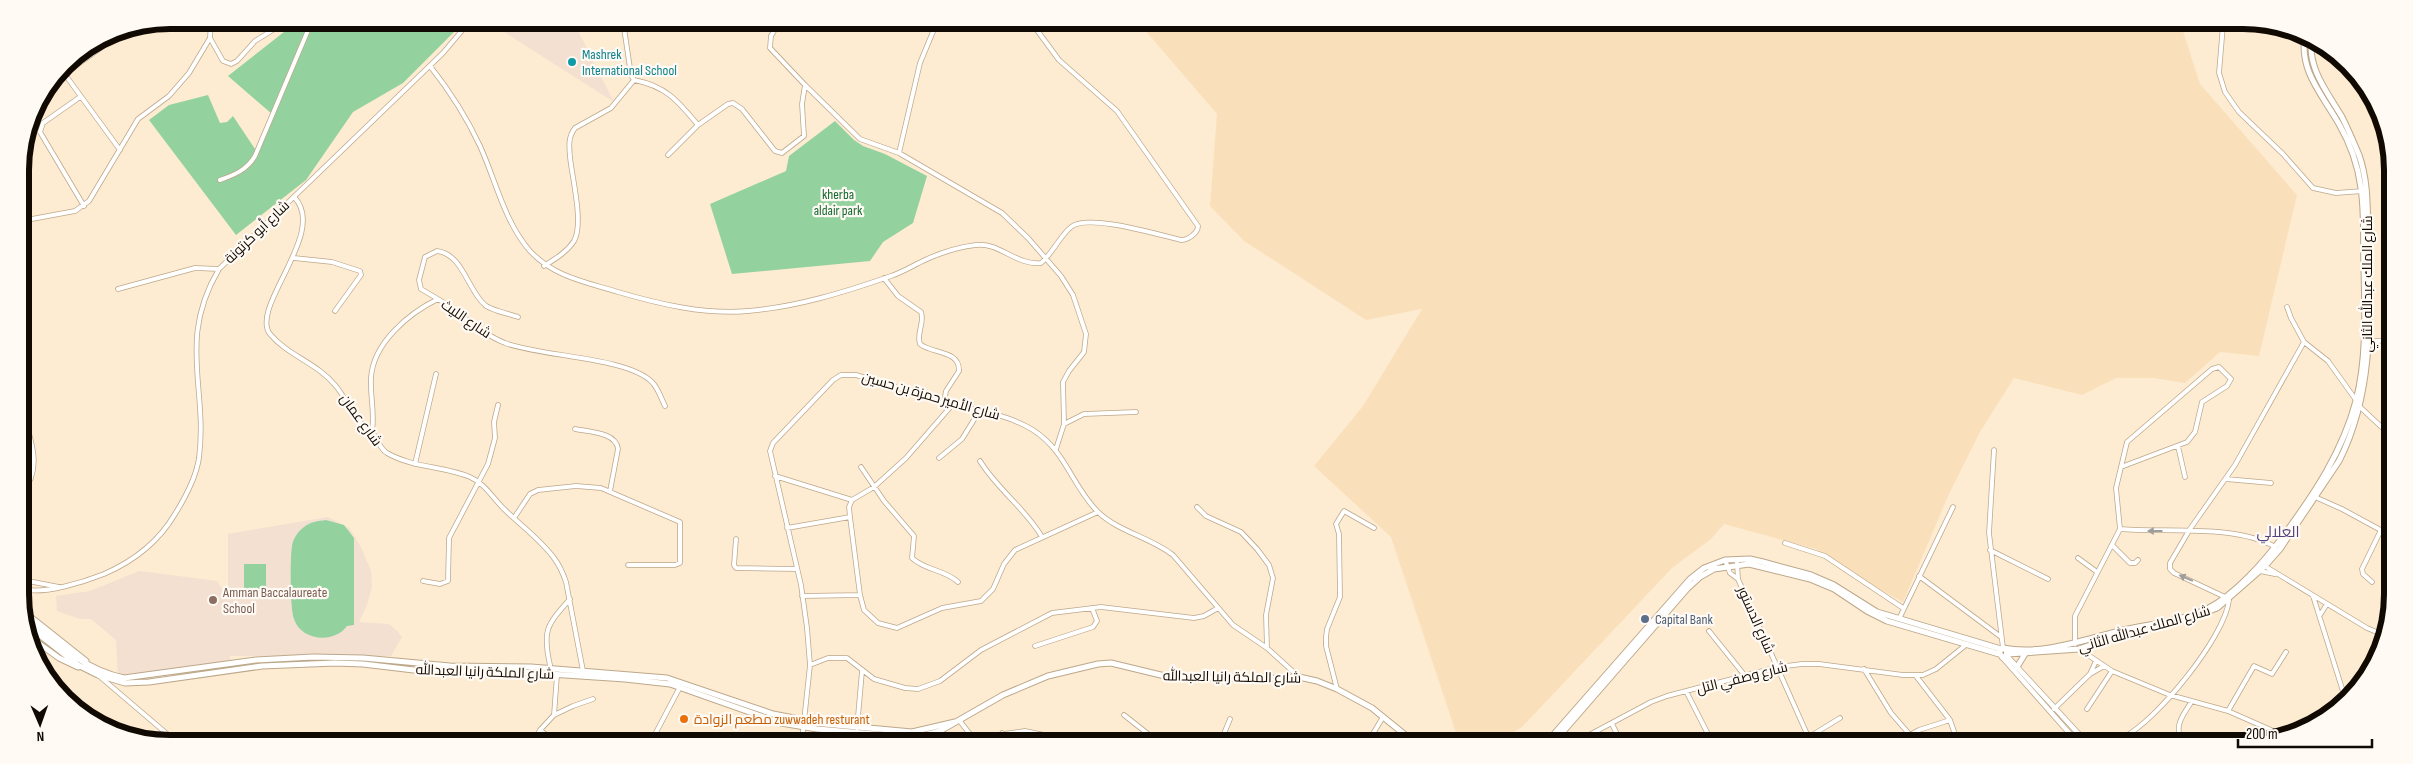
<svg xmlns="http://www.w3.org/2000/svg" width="2413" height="764" font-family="'Sofia Sans Condensed',Cairo,sans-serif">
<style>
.built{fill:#fae0ba}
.education{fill:#f3e0d0}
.green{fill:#93d29f}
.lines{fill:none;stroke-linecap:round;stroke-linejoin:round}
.minor-casing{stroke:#bda88a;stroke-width:5.5}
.tertiary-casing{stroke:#bda88a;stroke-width:6}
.secondary-casing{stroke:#bda88a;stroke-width:7}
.minor{stroke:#fff;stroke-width:4}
.tertiary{stroke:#fff;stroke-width:4.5}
.secondary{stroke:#fff;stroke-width:5}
.oneway{fill:#a09d9a}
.culture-dot{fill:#0f9aa8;stroke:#fffaf4;stroke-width:2}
.education-dot{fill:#8d6e63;stroke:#fffaf4;stroke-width:2}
.service-dot{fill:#5c6f8a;stroke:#fffaf4;stroke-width:2}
.food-dot{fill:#e8710a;stroke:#fffaf4;stroke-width:2}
.labels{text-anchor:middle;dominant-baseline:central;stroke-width:4.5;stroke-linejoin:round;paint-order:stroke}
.culture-label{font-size:14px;fill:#0d838f;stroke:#fffaf4;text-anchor:start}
.park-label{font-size:14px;fill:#156831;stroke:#fffaf4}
.street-label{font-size:14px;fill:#110a02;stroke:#fffaf4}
.education-label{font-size:14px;fill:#785e54;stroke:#fffaf4;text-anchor:start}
.service-label{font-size:14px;fill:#4e5e75;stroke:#fffaf4;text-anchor:start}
.food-label{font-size:14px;fill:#c56008;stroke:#fffaf4;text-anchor:start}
.neighbourhood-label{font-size:15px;fill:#51417e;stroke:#fffaf4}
.rim{fill:none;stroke:#110a02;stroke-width:6}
</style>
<rect width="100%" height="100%" fill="#fdebd2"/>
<path class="built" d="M1138,22L2181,25L2200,84L2297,195L2259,356L2220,352L2185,383L2153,378H2116L2082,395L2014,378L1980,432L1949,494L1903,602L1835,564L1816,549L1724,524L1711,539L1672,568L1522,727L1496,742H1459L1391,537L1314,466L1363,406L1422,309L1366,320L1244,241L1210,206L1217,114Z"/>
<path class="education" d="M487,21H573L614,102Z
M328,517L349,528L361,547L371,571L372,587L367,605L359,622L389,624L397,631L402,637L391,656H230V663L126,678L118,675L116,640L91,619H80L57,611L56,596L90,591L139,571L217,581L226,595L231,590L228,589V534Z"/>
<path class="green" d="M289,20L461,21L454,32L403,83L353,112L306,180L236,235L149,120L169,105L208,95L220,123L227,122L233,116L257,152L272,114L228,76L289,28Z
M835,121L854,140L863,146L885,154L927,176L913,223L883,242L870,261L732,274L710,204L786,171L789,156Z
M326,520L344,525L354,538V625L347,626C334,644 301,641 294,619C290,608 290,558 292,546C293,539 298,531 304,527C310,522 318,521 326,520Z
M244,564H266V589H244Z"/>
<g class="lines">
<g class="minor-casing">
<path id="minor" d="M623,21L631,75L634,80
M780,21L771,36L770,48L805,85L860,139L899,153L1002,213L1028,238L1061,276L1073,295L1086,334L1084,352L1069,371L1063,382L1064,424
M2223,25L2219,73L2225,92L2239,112L2283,154L2313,188L2336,193L2363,191
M210,38L223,61L231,64L237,61L255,41L289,20
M430,66C449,90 467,118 480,146C496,181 504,221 530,251C554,277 586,282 618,292C659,304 705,315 748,311C797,307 845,292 891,276C903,272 914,265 925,260C940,253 959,247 976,245C999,242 1017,266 1041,263C1053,253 1059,237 1071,227C1088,213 1159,235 1181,240C1188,240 1198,233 1198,226L1117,111L1059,60L1031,22
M61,69L120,150
M64,74L116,37
M634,80C666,86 678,101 698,125
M80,97L43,123L40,132L84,206
M899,153L920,63L937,22
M668,155L698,125L728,104L733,103L742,109L775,151L782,153L804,136L802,104L805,85
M220,180C234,175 247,170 255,156L309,28V20
M294,197C329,232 249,307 270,334C287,355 317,363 335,385C344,395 349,409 358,420C362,425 368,427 372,432C378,439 379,448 387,453C413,468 444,466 470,477C484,483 493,498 503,508C520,525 540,539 554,558C560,566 563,573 566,582L583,671
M21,221L75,211L89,201L138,119L169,96L189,73L210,38L211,20
M294,258L332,262L360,271L361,275L335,311
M544,266C555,259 567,252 574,241C584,223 572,178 570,157C569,146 568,137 575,128L611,108L634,80
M884,278L898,296L921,312C925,323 916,333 920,344C932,354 960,350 959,371L946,391L944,402
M118,289L195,268L219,269
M438,299L421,289L419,280L425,257L437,251C463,254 468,291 485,305C490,310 510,314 518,317
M2287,307L2291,318L2304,342
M2366,342L2389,340
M2360,407L2389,434
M22,409C30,440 44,466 22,494
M575,429C589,432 616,432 618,449L610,491
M372,432C375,413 370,396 371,378C373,343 409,313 438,299C461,313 480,333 505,343C543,357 627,357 652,382C658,388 661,398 665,406
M2178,446L2185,477
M1056,449L1064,424L1084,414L1136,412
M1994,450L1989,533L2003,648
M939,458L962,439L980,410
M980,461C997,489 1025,508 1042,537
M415,464L436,374
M861,467L884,501L914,536L912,558C926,571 944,569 958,582
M775,476L852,500
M2226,479L2271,483
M2315,497L2342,509L2388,534
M1197,507L1206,516L1241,532L1257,549L1269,565L1273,578L1266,615L1267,648
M850,517L860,595L864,610L878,623L897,628L942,608L981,601L993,589L1004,564L1015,550L1098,512
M514,518L530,494L538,490L576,486L601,488L680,522V563L675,565H628
M787,528L850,517L849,507L852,500L874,487L906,458L953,404
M2120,529C2166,533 2235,524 2275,547
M736,539L734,565L736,568L797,569
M1785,543L1825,556L1903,608
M2112,545L2130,563H2135L2138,560
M1990,550L2048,579
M2078,558L2097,572
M1725,560L1730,573L1738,579
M1737,563L1738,579L1811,743
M2263,565L2367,628L2386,636
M2260,571L2275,574
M1919,576L2001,637
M23,580L59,587
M423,581L440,584L448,581L449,538L488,464L495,438L494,422L498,405
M2372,582L2363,574L2362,569L2381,530
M23,589C43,595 84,582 104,574C134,561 158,543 175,514C185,498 196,478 199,458C208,387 177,340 219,269L443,53L470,21
M802,596L860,595
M2313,596L2346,701
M2320,615L2327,604
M1899,619L1953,507
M1709,631L1746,677
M2075,644V616L2120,529L2116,488L2127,442L2212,369L2219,367L2231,379L2227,386L2202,402L2195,432L2187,442L2121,467
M1035,646L1093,627L1097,621L1092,608
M2079,649L2112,671L2170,695L2228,711L2287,737
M550,665C542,630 547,625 570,599
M810,665L828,658H847L874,679L905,688L918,689L940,681L981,650L1052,613L1101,607L1194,618L1204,616L1218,608
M1864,669L1891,713L1917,743
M2090,674L2096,661
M98,675L173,739
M1916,676L1950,720L1958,743
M1337,689L1326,646V637L1327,629L1340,597L1339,534L1336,524L1344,511L1374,528
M1686,691L1712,742
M2054,709L2090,674L2104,666
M2087,709L2112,671
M2228,711L2254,666L2272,674L2286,652
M554,715L573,706L593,699
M1124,715L1157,741
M959,720L973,738L1025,731L1044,735L1056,741
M1612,724L1621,742
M857,728L862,671
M540,730L553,740
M1002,733L1011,741
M1559,736L1564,742
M535,740L540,730L554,715L557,675
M610,740L617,735
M652,740L680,687
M802,740L810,665L807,628L801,585L770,451L773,443L833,380L841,375H856C888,384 921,396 954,405C980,411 1009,415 1033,430C1067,452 1071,485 1098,512C1119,532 1150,537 1173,555L1233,625L1267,648L1299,677
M1221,741L1230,719
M1368,742L1383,717
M1576,742L1651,702L1667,696L1778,667L1802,664H1819L1903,675H1923L1936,669L1967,644
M1794,743L1809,737L1840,718
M1895,743L1919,730L1950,720
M2070,743L2078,733
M2107,743L2113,735L2124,737C2157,720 2225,637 2229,600L2225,597L2174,573L2170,569V563L2190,529L2235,465L2304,342L2328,361L2356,400
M2183,744C2173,727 2182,716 2192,701"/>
</g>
<g class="tertiary-casing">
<path id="tertiary" d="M2007,656L2087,743
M2002,657L2078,743"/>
</g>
<g class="secondary-casing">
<path id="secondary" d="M23,611L86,661
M23,616C53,641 84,670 124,678L256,660L313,657L363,658L450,666L531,667L667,678L773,714L825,724L912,732L955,722
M23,622L78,665L98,675L125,683L149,682L262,666L335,663L363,664L422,671L520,672L625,679L670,684L781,723L817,729L897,736H921L940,731L1003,695L1048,676L1098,664L1111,663L1169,677L1257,679L1299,677L1317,681L1337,689L1372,708L1414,742
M30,637L59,658L78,667
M2006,649L2007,656L2002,657L1999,652L2003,648C2043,656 2085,639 2124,630C2151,624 2182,621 2207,609C2235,595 2265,561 2284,535C2314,494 2343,451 2356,401C2367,358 2365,313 2364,269C2363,242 2365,214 2361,188C2358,165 2350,143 2339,124C2322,94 2299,71 2305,35
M2008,654L2079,649L2122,635L2189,619L2217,608L2265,566L2280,549L2339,461C2374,392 2370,317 2368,242C2367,213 2369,183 2359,155C2354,143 2348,129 2342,117C2328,93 2306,67 2312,37
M2017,667L2025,654
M1547,742L1690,579L1704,568L1725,560L1750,559L1763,562L1811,575L1834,585L1877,612L2001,649
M1554,742L1687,589L1700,577L1714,569L1749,564L1810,579L1834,589L1867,611L1887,621L1999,654"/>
</g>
<use href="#minor" class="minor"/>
<use href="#tertiary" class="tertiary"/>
<use href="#secondary" class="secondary"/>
</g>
<defs><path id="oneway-solid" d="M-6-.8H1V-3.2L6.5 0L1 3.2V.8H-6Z" transform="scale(1.25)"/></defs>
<g class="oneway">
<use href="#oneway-solid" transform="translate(2155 531) rotate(-180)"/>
<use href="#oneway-solid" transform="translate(2186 578) rotate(-157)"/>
</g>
<circle class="culture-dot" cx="572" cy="62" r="5"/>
<circle class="education-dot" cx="213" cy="600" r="5"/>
<circle class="service-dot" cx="1645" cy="619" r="5"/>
<circle class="food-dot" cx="684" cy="719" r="5"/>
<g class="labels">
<g class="culture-label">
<text x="582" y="54">Mashrek<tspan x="582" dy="16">International School</tspan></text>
</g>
<g class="park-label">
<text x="838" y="194">kherba<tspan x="838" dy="16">aldair park</tspan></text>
</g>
<g class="street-label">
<text transform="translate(257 232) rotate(-44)">شارع أبو كرتونة</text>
<text transform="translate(2367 284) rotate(-90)">شارع الملك عبدالله الثاني</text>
<text transform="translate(466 319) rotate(34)">شارع الليث</text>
<text transform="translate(931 396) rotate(16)">شارع الأمير حمزة بن حسين</text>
<text transform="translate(361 420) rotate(54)">شارع عمان</text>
<text transform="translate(1756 620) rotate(66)">شارع الدستور</text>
<text transform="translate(2144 629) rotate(-16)">شارع الملك عبدالله الثاني</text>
<text transform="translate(485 672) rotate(2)">شارع الملكة رانيا العبدالله</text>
<text transform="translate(1232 677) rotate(1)">شارع الملكة رانيا العبدالله</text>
<text transform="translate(1742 678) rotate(-14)">شارع وصفي التل</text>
</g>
<g class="education-label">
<text x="223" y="592">Amman Baccalaureate<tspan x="223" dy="16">School</tspan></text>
</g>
<g class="service-label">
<text x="1655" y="619">Capital Bank</text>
</g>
<g class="food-label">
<text x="694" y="719">مطعم الزوادة zuwwadeh resturant</text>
</g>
<g class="neighbourhood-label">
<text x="2278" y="532">العلالي</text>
</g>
</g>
<path d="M0 0H2413V764H0ZM170 29H2243A141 141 0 0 1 2384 170V594A141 141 0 0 1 2243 735H170A141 141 0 0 1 29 594V170A141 141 0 0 1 170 29Z" fill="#fffaf4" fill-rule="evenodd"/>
<path class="rim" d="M170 29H2243A141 141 0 0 1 2384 170V594A141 141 0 0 1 2243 735H170A141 141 0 0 1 29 594V170A141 141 0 0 1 170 29Z"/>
<g transform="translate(40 724) rotate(178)" stroke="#fffaf4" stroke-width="4" paint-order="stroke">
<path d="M0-4L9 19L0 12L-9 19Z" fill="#110a02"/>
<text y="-8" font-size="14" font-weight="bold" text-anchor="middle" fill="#110a02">N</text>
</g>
<path d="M2238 739v8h134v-8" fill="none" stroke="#110a02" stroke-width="2.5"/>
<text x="2246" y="739" font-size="15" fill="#110a02" stroke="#fffaf4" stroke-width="4" paint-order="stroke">200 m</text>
</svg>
